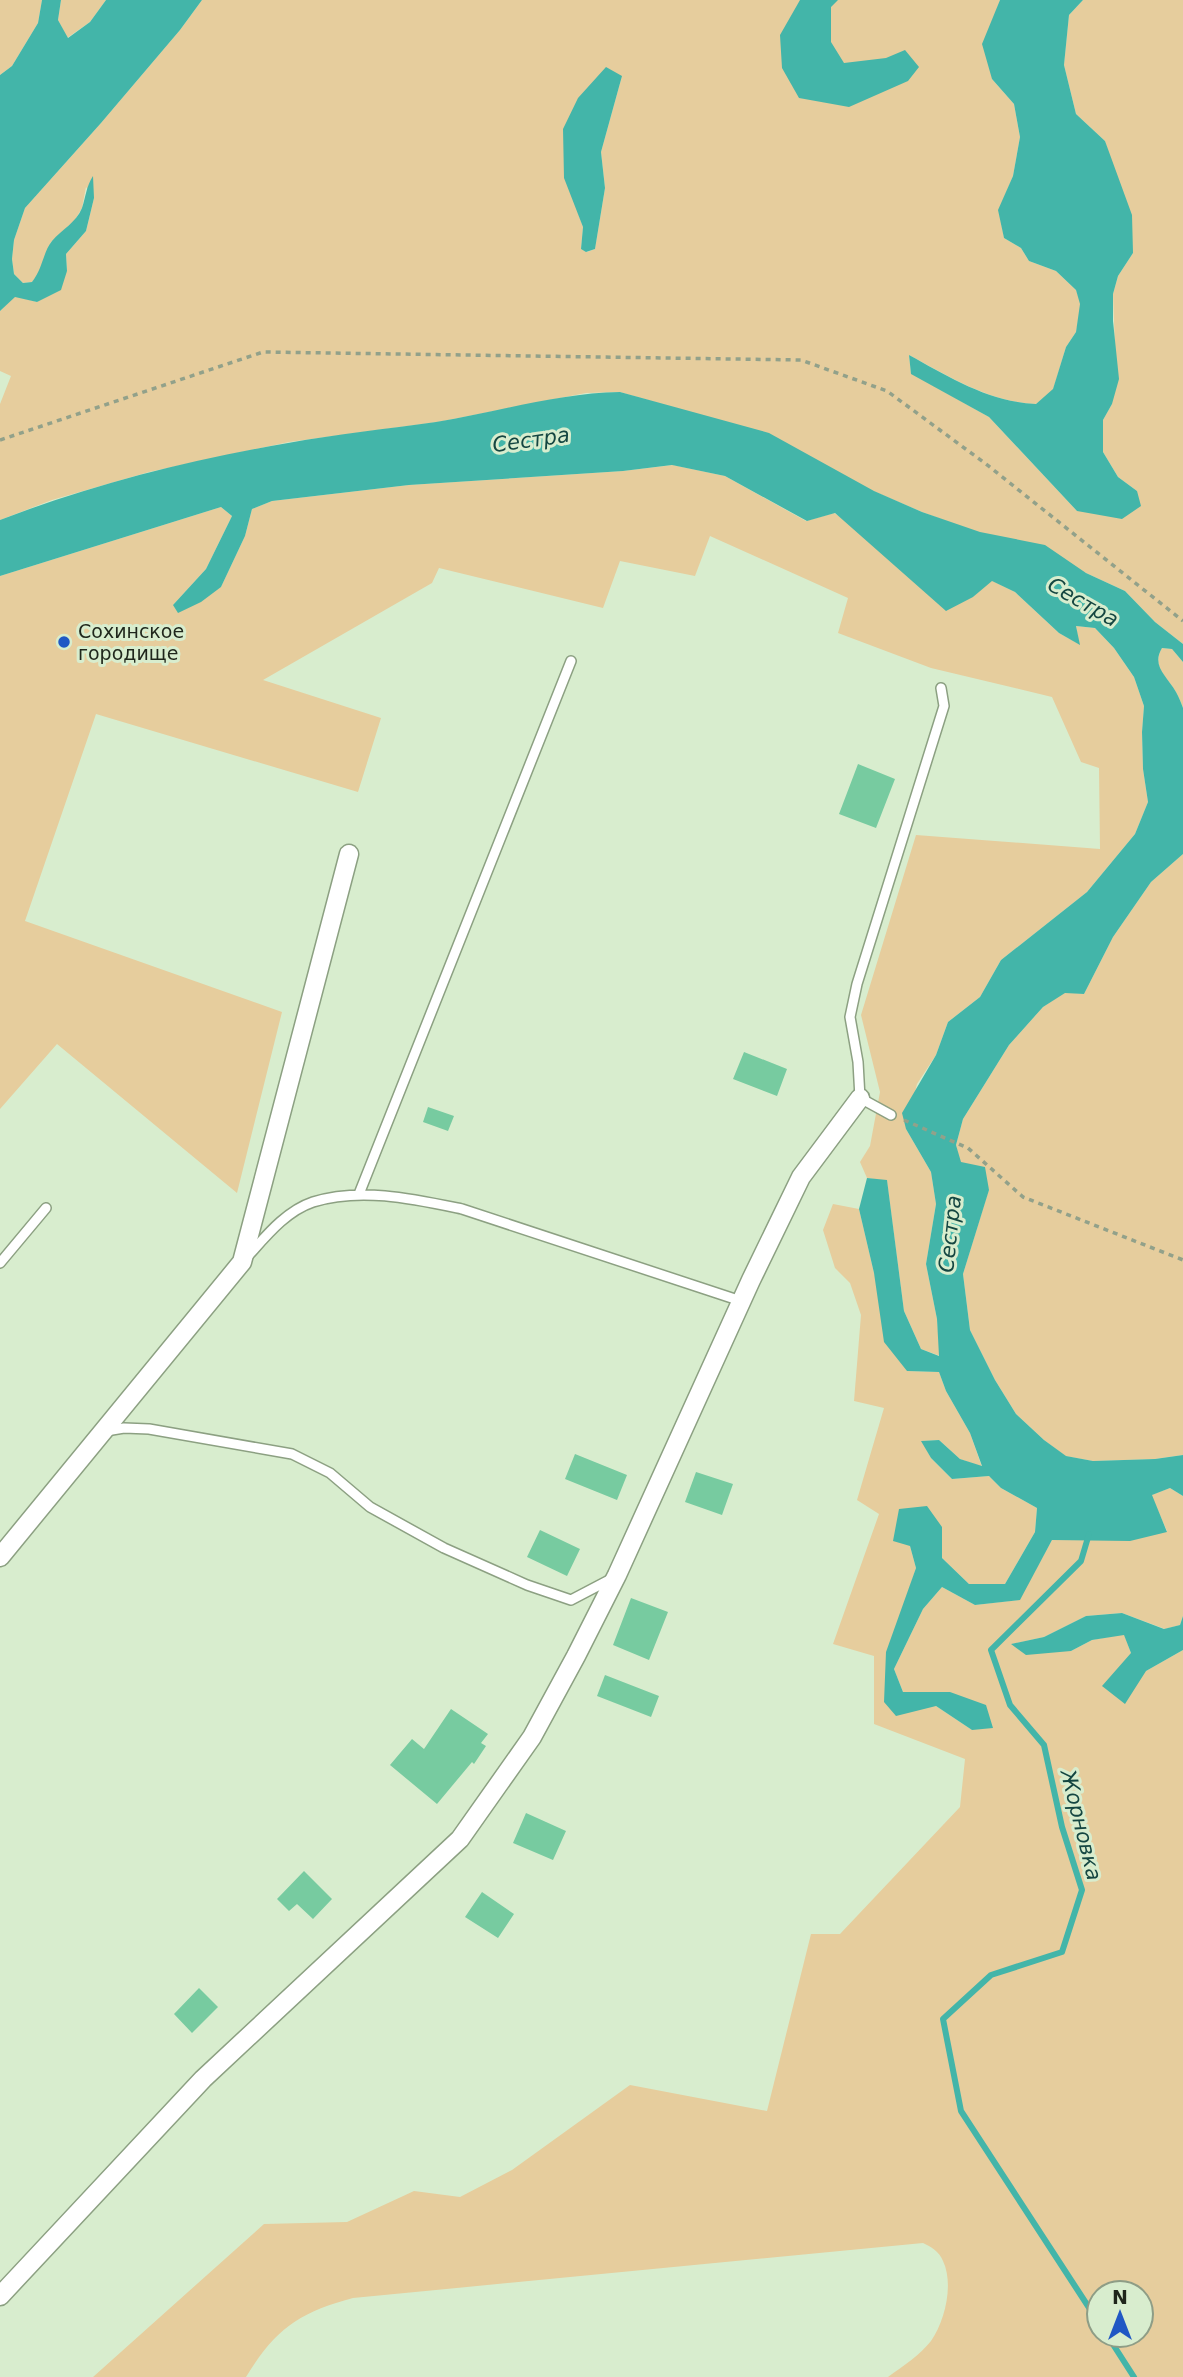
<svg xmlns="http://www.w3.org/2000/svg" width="1183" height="2377" font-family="'DejaVu Sans',sans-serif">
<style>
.green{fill:#e6cd9d;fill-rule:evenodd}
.water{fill:#43b5a9}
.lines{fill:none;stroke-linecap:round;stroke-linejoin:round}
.stream{stroke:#43b5a9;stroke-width:6}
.building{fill:#77cba0}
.lane-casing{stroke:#8ca082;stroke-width:12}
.street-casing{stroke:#8ca082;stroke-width:21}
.path{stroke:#92a18a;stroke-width:3.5;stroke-dasharray:5 5;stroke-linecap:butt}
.lane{stroke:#fff;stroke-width:9}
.street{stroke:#fff;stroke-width:18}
.poi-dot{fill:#2058c4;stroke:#d8edce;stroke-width:2.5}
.labels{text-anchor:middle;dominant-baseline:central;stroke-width:6;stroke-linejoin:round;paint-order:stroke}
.poi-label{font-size:19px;fill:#1f261b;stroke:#d8edce;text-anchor:start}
.water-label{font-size:21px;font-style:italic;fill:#144641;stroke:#d8edce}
</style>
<rect width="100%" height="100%" fill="#d8edce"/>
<path class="green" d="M0,0H42L38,23L12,66L0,75Z
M61,0H106L90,22L67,38L58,20Z
M202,0H1000L997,9L992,79L1014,104L1020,137L1013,176L999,210L1004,238L1021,248L1029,261L1056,271L1076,290L1081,304L1076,332L1066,347L1053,390L1036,404C989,402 950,377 909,355L911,373L989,417L1077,511L1137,491L1118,477L1103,452V420L1112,404L1115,349L1113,294L1118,276L1133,253L1105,141L1076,114L1064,65L1069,15L1083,0H1183V644L1155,622L1125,591L1086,573L922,512L689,412L620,392L586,393L438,422L289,442L149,472L52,500L0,520V404L11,376L0,371V311L15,296L37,302L67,271L66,254L86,231L94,198L86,187L82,208L75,220L51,242L41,271L32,282L23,283L14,274L12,259L14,240L25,208L101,123L180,30ZM622,76L601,152L605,188L595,249L587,252L581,249L583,227L575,204Z
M673,465L725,476L806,521L834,513L973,597L991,580L1015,592L1059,633L1079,644L1076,626L1095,628L1114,648L1134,677L1144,706L1142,732L1143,769L1148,802L1135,834L1087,892L1001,960L980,997L948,1022L936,1055L917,1084L906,1129L931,1172L936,1204L926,1264L937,1319L940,1356L921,1349L904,1311L887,1181L867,1178L860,1162L870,1146L880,1092L861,1015L916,835L1100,849L1099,768L1081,762L1052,697L931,668L838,633L848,598L710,536L695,576L620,561L603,608L439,568L432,583L263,680L381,718L358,792L96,714L25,921L282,1012L237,1193L57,1044L0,1109V576L221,507L232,516L206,569L173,605L221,587L245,536L252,509L272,501L409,485L623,471Z
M1162,648L1172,649L1183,662V708C1181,703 1179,697 1176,692C1167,676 1151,667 1162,648Z
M1183,854V1455L1155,1459L1093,1461L1065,1456L1044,1440L1016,1414L995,1380L970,1330L963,1274L989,1189L960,1162L956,1145L963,1119L1009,1045L1043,1007L1065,992L1084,994L1113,937L1151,882Z
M833,1204L859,1209L874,1273L907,1371L939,1372L946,1391L970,1433L982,1467L960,1459L939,1440L922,1441L931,1458L952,1479L989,1476L1001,1488L1037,1508L1035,1532L1005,1584H969L942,1558V1527L910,1546L916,1568L904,1605L884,1702L936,1706L972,1730L950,1692H903L894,1669L923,1609L942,1587L975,1605L1019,1600L1052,1540L1087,1539L1167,1531L1151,1495L1170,1488L1183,1496V1616L1180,1625L1165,1629L1122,1613L1086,1616L1044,1637L1012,1644L1071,1651L1092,1640L1124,1634L1131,1653L1146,1671L1183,1650V2377H888C903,2366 920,2355 931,2341C945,2321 954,2284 943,2261C939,2251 931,2247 923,2243L353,2298C300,2312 275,2329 246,2377H93L264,2224L347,2222L414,2191L460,2197L512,2170L630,2085L767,2111L811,1934H840L960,1807L965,1759L874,1724V1656L833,1644L879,1514L857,1500L884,1408L854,1401L861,1315L850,1283L835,1268L823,1230ZM1099,2293H1141V2335H1099Z"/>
<path class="water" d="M42,0H61L58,20L68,38L90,22L106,0H202L180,30L101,123L25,208L14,240L12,259L14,274L23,283L32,282C43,268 43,252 52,241C62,229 76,223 82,208C86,196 86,187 93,176L94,198L86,231L66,254L67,271L61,290L37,302L15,297L0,311V75L12,66L38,23Z
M800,0H838L831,7V42L844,63L886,58L905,50L919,67L908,81L849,107L799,98L782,68L780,35Z
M1000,0H1083L1069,15L1064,65L1076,114L1105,141L1132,215L1133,253L1118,276L1113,294V321L1119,379L1112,404L1103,420V452L1118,477L1137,491L1141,506L1122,519L1077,511L989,417L911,374L909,355C949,377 989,402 1036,404L1053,389L1066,347L1076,332L1080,304L1076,290L1056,271L1029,261L1021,248L1004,238L998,210L1013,176L1020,137L1014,104L992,79L982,44Z
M606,67L622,76L601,152L605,188L595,249L586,252L581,249L583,227L564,178L563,129L578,98Z
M620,392L769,433L874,491L922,512L980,532L1045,545L1086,573L1125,591L1155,622L1183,644V662L1172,649L1162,648C1151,666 1167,676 1176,692C1179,697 1181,703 1183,708V854L1151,882L1113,937L1084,994L1065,993L1043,1007L1009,1045L963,1119L956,1145L961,1162L985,1167L989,1190L963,1274L970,1330L995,1380L1016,1414L1044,1440L1066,1456L1093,1461L1155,1459L1183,1455V1496L1170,1488L1152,1495L1167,1532L1130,1541L1052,1540L1020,1600L975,1605L942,1587L923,1609L894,1669L903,1692H950L986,1705L993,1728L972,1730L936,1706L896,1716L884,1702L886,1652L916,1568L910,1546L893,1541L899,1509L927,1506L942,1527V1558L969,1584H1005L1035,1532L1037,1508L1001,1488L989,1476L952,1479L931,1458L921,1441L939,1440L960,1459L982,1466L970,1433L946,1391L939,1372L907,1371L884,1342L874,1273L859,1209L867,1178L887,1180L904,1311L921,1349L939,1356L937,1319L926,1264L936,1204L931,1172L906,1129L902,1113L936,1055L948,1022L980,997L1001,960L1087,892L1135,834L1148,802L1143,769L1142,732L1144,706L1134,677L1114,648L1095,628L1076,626L1080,645L1059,633L1015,592L992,581L973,597L946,611L835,513L807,521L725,476L672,465L623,471L409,485L272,501L252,509L245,536L221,587L201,602L178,613L173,605L206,569L232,516L221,507L0,576V520C93,484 190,460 288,443C337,434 387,429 436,422C497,412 558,393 620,392Z
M1122,1613L1164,1629L1180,1625L1183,1616V1650L1146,1671L1125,1704L1102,1686L1131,1653L1124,1635L1092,1640L1071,1651L1026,1655L1011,1644L1044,1637L1086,1616Z"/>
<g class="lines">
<path class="stream" d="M1089,1534L1081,1561L991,1650L1010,1705L1044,1745L1062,1827L1082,1890L1062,1952L991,1975L943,2019L961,2111L1099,2323
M1107,2335L1134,2377"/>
</g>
<path class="building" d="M858,764L895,779L876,828L839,814Z
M744,1052L787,1069L777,1096L733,1079Z
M428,1107L454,1116L448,1131L423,1122Z
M575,1454L627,1475L617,1500L565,1479Z
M696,1472L733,1484L722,1515L685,1502Z
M540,1530L580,1549L567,1576L527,1557Z
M631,1598L668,1612L649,1660L613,1645Z
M605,1675L659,1696L651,1717L597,1696Z
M451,1709L488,1734L481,1743L486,1746L474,1764L472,1762L437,1804L390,1765L412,1739L424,1749Z
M526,1813L566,1831L553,1860L513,1843Z
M304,1871L332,1899L313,1919L297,1904L289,1911L277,1899Z
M482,1892L514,1914L498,1938L465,1917Z
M199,1988L218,2007L192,2033L174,2014Z"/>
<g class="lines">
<g class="lane-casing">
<path id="lane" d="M891,1115L860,1098L858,1062L850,1017L857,984L944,706L941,688
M359,1194L571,661
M248,1256C266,1236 286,1211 313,1202C361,1187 414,1199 462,1209L741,1301
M0,1263L46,1208
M106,1431L124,1428L149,1429L292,1454L330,1473L370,1507L444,1548L527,1585L571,1600L613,1578"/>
</g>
<g class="street-casing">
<path id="street" d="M0,1557L242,1262L349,854
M0,2296L203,2079L460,1839L532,1737L576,1656L617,1575L751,1280L801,1177L860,1098"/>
</g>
<path class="path" d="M0,440L263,352L801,360L887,391L986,464L1183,621
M904,1120L968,1148L1023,1197L1183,1260"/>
<use href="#lane" class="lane"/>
<use href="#street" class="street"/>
</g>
<circle class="poi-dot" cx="64" cy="642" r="7"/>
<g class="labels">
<g class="poi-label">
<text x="78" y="631">Сохинское<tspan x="78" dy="22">городище</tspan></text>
</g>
<g class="water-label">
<text transform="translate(531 440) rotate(-8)">Сестра</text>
<text transform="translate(1083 602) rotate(30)">Сестра</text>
<text transform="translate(950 1234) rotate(-84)">Сестра</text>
<text transform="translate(1081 1825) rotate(76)">Жорновка</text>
</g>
</g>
<g transform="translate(1120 2314)"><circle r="33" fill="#d8edce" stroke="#8e9d86" stroke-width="2"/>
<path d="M0-5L12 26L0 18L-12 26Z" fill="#2058c4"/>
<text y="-10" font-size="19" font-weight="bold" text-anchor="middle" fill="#1f261b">N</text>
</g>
</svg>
